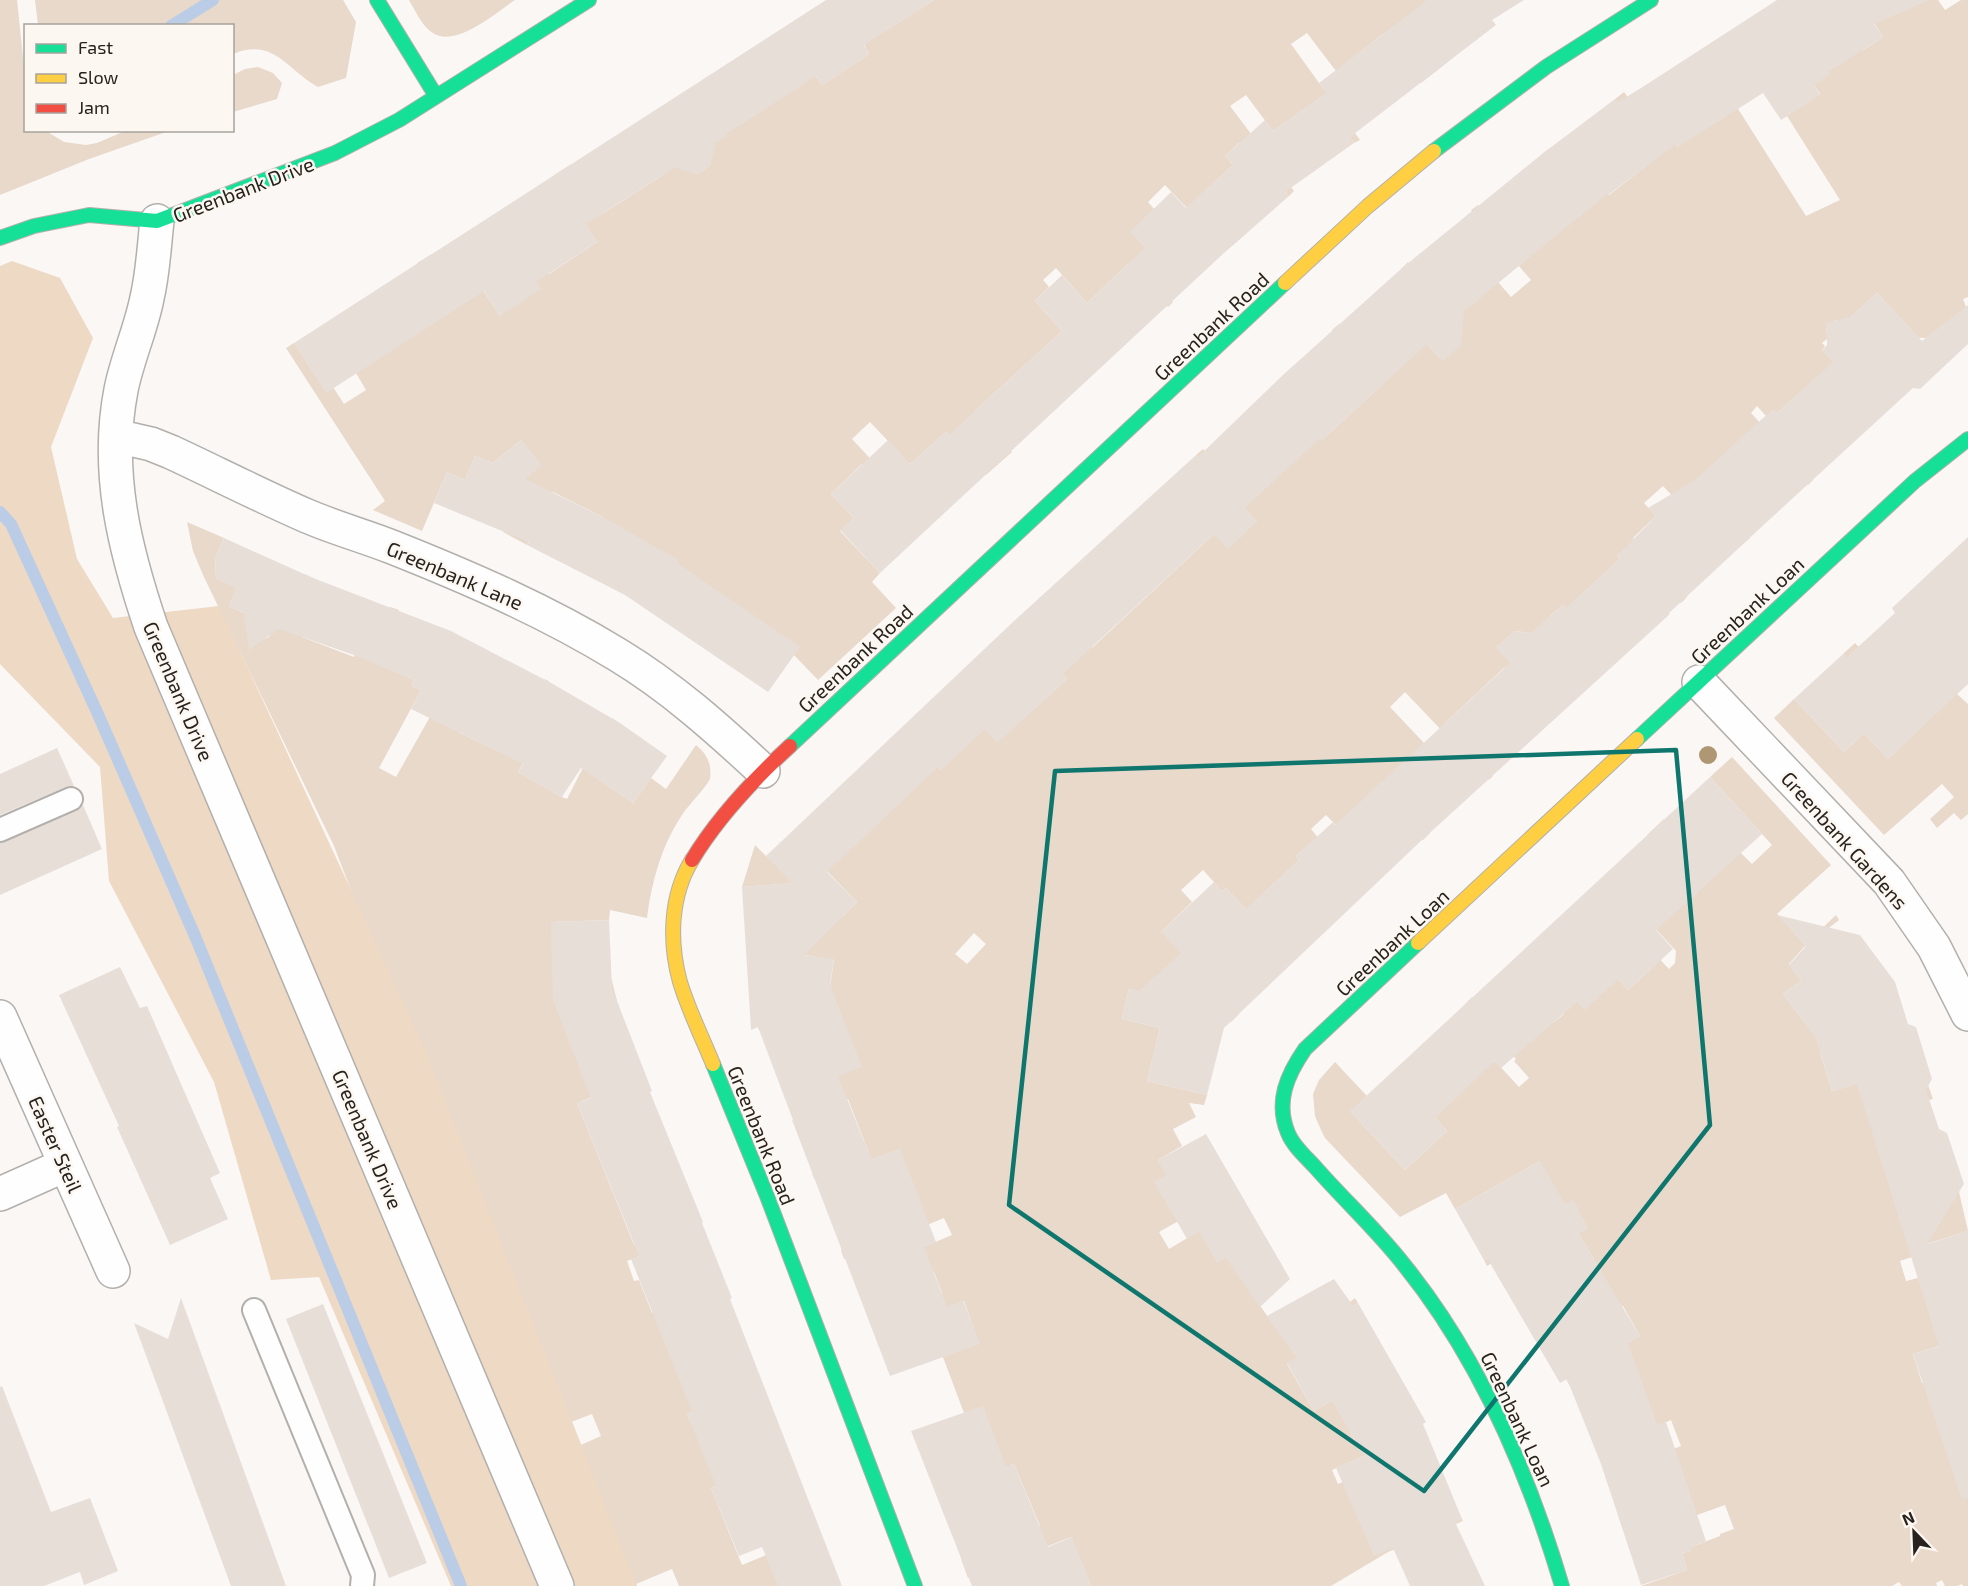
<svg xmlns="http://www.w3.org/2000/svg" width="1968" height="1586" font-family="'Exo 2',sans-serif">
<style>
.green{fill:#e8d9ca;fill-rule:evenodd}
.forest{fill:#eed9c5}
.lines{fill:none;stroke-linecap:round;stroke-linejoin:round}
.stream{stroke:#bacce6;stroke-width:12}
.building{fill:#e8ded8}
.lane-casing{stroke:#b3b0ac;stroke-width:26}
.street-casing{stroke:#b3b0ac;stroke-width:36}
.fast-casing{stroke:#b3b0ac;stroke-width:16}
.slow-casing{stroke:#b3b0ac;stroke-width:16}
.jam-casing{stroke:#b3b0ac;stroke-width:16}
.lane{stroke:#fefefe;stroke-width:22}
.street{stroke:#fefefe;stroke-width:33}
.fast{stroke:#16e098;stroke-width:14}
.slow{stroke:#ffcf43;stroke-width:14}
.jam{stroke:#f24e42;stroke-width:14}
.tree{fill:#b09773}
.marked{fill:none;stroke:#0f766e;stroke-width:4.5;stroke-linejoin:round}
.labels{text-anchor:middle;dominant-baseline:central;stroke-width:5;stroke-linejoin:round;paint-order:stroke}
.street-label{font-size:20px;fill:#27221d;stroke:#fdf7f2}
</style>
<rect width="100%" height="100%" fill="#faf7f5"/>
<path class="green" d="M0,0H17L25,76L26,130L46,131L64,142L86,145L97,143L125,131H169L89,159L0,195Z
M35,0H343L356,22L346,78L318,87C287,70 274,37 233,54L232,26L38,25Z
M409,0H515C495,13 453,51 430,31C421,24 415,10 409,0Z
M856,0L879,35L934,0H1428L1412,13L1449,61L1421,83L1383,34L1336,71L1307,33L1291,44L1360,140L1354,143L1321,97L1273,131L1246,95L1230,106L1294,191L1289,196L1239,143L1225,156L1233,165L1206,190L1247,233L1227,250L1165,185L1148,202L1154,209L1162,266L1150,277L1173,302L1168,307L1128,264L1087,303L1056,268L1043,280L1049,287L1035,301L1062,331L975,411L1012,452L986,475L946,432L910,464L870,422L852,439L908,499L888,491L862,464L831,494L854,518L840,531L880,573L872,582L896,608L818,680L794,655L651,610L678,560L628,533L577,569L603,517L553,492L527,545L503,532L526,477L541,465L521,440L493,463L475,456L465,480L447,472L422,531L373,510L385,501L286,348L294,343L326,392L333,387L344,404L366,390L356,373L449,313L417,263L432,254L463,303L483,290L500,316L510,243L524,234L549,274L597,242L554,175L570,165L602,214L663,175V145L677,167L698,174L710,165L711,161L704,150L694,86L804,59L822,85L869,54L864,44Z
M1859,0H1938L1945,10L1961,0H1968V297L1963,299L1968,312V344L1964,345L1946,323L1926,338H1919L1877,293L1845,322C1836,318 1829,321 1826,330L1828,338L1822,343L1825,346L1822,350L1834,362L1777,413L1766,416L1757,406L1751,413L1813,480L1808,485L1781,455L1697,479L1750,538L1743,544L1715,513L1701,526L1663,486L1644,503L1656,516L1633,538L1687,597L1681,603L1629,545L1617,556L1620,559L1572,603L1621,658L1616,663L1563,605L1550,616L1555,621L1536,640L1529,633L1515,631L1497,647L1558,715L1504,668L1445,723L1493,776L1489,780L1405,692L1390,707L1424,743L1430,833L1423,840L1400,816L1336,825L1326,815L1311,829L1320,840L1307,846L1296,856L1299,860L1253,903L1295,961L1226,888L1222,891L1203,870L1181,890L1192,902L1162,931L1239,1014L1231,1022L1194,1005L1129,989L1122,1019L1160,1028L1147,1081L1207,1095L1204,1105L1189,1103L1196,1117L1173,1129L1182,1146L1158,1160L1189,1215L1159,1232L1169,1249L1199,1231L1239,1250L1251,1293L1278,1331L1297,1329L1345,1295L1350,1302L1355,1298L1358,1303L1333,1317L1319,1345L1287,1364L1314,1411L1346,1393L1351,1434L1360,1450L1374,1442L1366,1455L1332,1470L1338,1484L1373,1469L1462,1519L1463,1521L1388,1552L1331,1586H1091L1071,1537L968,1578L961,1559L1040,1526L1014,1464L991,1473L964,1413L943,1357L979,1343L964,1301L875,1336L939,1300L942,1293L934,1272L927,1268L914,1251L952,1235L944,1218L844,1259L841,1250L897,1228L900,1149L815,1180L812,1174L868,1151L848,1099L824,1108L793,1016L758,1029V1027L782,1018L829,994L834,960L800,954L795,883L742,887L755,845L766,856L843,916L857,902L827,871L902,728L941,770L968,717L1013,728L1067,679L1051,662L1093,647L1214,534L1257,522L1196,455L1203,449L1227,475L1263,396L1322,440L1382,385L1332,330L1339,324L1359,347L1427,344L1439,357H1447L1461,336L1401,269L1408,262L1450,311L1470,306L1498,282L1511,297L1531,280L1471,210L1478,205L1497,228L1587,210L1542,154L1550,148L1609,195L1659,156L1615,99L1624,92L1646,122L1657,114L1678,147L1707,60L1806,216L1840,200L1787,116L1820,94L1770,18L1829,74L1801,31L1852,35L1863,50L1883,37ZM974,933L986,944L967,964L955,954Z
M258,67L273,73L282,83L277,99L233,112V75L245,69Z
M187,522L224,538L215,559L216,578L237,588L229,606L250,616L246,626L250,636L262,640L269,637L304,574L322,582L302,637L354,657L363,633L378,638L390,607L399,610L377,664L414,680L412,686L421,690L379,768L396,777L448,685L471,707L458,732L493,749L510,715L541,678L549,681L520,732L535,742L518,772L562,797L567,799L595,744L612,718L619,723L586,771L633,803L651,778L666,789L696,745C707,754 712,764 710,779C703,791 692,801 684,812C662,844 652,880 647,918L610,910L609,920L551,922L611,977L617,1001L613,1089L577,1103L634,1245L705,1230L627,1261L634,1281L639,1280L652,1313L694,1297L726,1398L687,1413L694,1430L700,1427L723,1484L711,1488L742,1565L820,1533L778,1586H679L672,1569L636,1584L637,1586H624L567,1451L601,1436L592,1414L558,1427L334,846L203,575L193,551Z
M1855,643L1883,672L1957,694L1968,704V814L1961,820L1954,813L1937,828L1930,819L1954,797L1942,784L1884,835L1774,718L1794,699L1844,752L1864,733L1888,759L1916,732L1843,654Z
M1732,757L1831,865L1777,914L1805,945L1836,915L1839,920L1816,938L1815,953L1805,946L1789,964L1801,981L1783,994L1811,1031L1833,1015L1847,1044L1820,1052L1832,1091L1859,1083L1928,1085L1933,1099L1929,1100L1959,1192L1968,1231L1913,1248L1915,1256L1900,1261L1906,1281L1922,1277L1945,1344L1913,1354L1922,1383L1943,1376L1968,1453V1586H1963L1962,1584L1957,1586H1945L1942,1580L1936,1583L1937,1586H1902L1899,1582L1892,1586H1641L1687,1570L1682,1553L1691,1551V1547L1720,1536V1534L1734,1529L1725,1505L1697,1515L1646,1484L1610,1494H1612L1605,1476L1681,1446L1671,1420L1649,1429L1571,1388L1566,1379L1640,1336L1623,1306L1585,1318L1599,1268L1578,1233L1587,1229L1582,1218L1513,1250L1487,1266L1484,1260L1534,1232L1540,1161L1455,1209L1446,1193L1400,1217L1325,1138L1321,1130L1315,1116L1313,1094L1319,1080L1335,1062L1367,1096L1351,1112L1405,1170L1447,1131L1415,1096L1495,1061L1519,1087L1529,1078L1514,1061L1516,1059L1465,1004L1472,997L1514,1044L1549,1020L1553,1023L1564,1014L1537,984L1608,968L1628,990L1652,968L1650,949L1669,969L1675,963L1676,951L1653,926L1678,902L1682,906L1697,893L1695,887L1647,835L1664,819L1712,871L1737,849L1752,864L1772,845L1710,777Z"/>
<path class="forest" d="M12,261L60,278L93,338L51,447L77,559L113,618L219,606L425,1049L637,1586H451L319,1277L271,1280L214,1082L109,881L100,767L0,664V266Z"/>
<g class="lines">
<path class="stream" d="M171,26L213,0
M0,512L11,524L97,712L195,936L461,1586"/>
</g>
<path class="building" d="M826,0H934L864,45L869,54L822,85L816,76L725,135L726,136L716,143L710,165L698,174L679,169L677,166L586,224L597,242L536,282L541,289L500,316L484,291L326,393L294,343Z
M1428,0H1524L1492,20L1496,25L1350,137L1354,143L1285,192L1289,196L1224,253L880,573L840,530L854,518L831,494L888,440L910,464L946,432L949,435L1062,331L1035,301L1062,275L1087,303L1145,248L1130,232L1171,192L1186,208L1233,165L1225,156L1265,120L1273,131L1326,93L1319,83Z
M1777,0H1930L1874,24L1883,37L1828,72L1830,74L1814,85L1820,95L1781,120L1763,93L1678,147L1676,144L1608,195L1607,194L1464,311L1461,345L1443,361L1427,344L1321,441L1319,439L1245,508L1257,522L1228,549L1214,534L1063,674L1067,679L997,743L985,729L941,770L938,767L827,872L857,902L804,955L834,959L830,985L862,1067L838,1076L871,1159L900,1149L936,1242L924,1247L947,1307L963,1300L980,1344L890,1376L792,1120H793L758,1027L751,1030L742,887L792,883L766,856L1014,621L1196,455L1198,457L1284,374L1401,269L1542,154L1615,99L1618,102L1641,88Z
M1877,293L1922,341L1968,305V344L1920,389L1913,388L1769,520L1669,613L1670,614L1422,840L1224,1028L1207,1095L1147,1081L1160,1028L1122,1019L1129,989L1139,991L1181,953L1161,932L1214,882L1222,891L1226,888L1246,909L1299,860L1296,856L1333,822L1335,825L1510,663L1496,648L1515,631L1531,633L1563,605L1566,608L1620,559L1617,556L1656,516L1648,508L1695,480L1773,409L1777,413L1833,362L1822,350L1827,345L1826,323L1850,317Z
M521,440L542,465L525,479L603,517L678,560L677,563L800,647L768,692L625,595L527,545L529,542L434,503L447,472L465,480L475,456L493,463Z
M1968,537V684L1888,759L1864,733L1844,752L1794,699L1843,654L1847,657L1895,613L1892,608Z
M224,538L313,578L451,631L553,684L620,723L667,756L633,803L581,768L562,797L518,772L523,764L411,709L421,690L412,686L414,680L354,655L279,629L249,650L244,613L229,606L237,588L216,579L215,559Z
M57,748L74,786L66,787L0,815V774Z
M1710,777L1762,834L1656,930L1673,949L1628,990L1618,979L1585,1010L1577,1002L1501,1068L1495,1061L1435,1118L1447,1131L1405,1170L1350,1111Z
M83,805L102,849L0,895V843L76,811Z
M1777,915L1860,935L1895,982L1908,1024L1916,1027L1932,1079L1926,1090L1939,1129L1947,1133L1964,1184L1927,1244L1968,1231V1498L1962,1499L1913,1354L1939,1346L1857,1084L1832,1091L1816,1038L1783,994L1801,981L1789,965L1806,946Z
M609,920L612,988L652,1091L650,1092L703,1222L702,1223L732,1298L730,1299L842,1586H778L762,1547L739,1556L711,1488L716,1486L687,1413L692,1411L631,1259L639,1256L577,1103L591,1098L553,1000L551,922Z
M120,967L140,1008L147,1006L220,1173L210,1178L228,1219L170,1245L117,1127L119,1126L59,995Z
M1206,1134L1290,1279L1260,1307L1226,1258L1217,1263L1199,1231L1187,1239L1154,1182L1166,1175L1158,1160Z
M1540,1161L1565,1204L1574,1200L1587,1229L1578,1233L1640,1336L1628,1343L1657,1425L1666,1422L1706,1541L1691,1547L1692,1551L1682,1553L1687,1570L1641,1585L1601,1464L1567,1379L1560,1383L1487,1258L1484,1260L1455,1209Z
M1334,1279L1353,1306L1358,1303L1426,1422L1423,1424L1462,1519L1455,1522L1485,1586H1410L1393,1548L1374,1556L1336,1468L1364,1456L1332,1401L1314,1411L1287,1363L1297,1358L1267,1316Z
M181,1298L286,1586H231L134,1323L168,1339Z
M323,1304L427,1563L389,1578L286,1319Z
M2,1386L51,1512L90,1498L118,1571L84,1585L80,1572L44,1586H0V1387Z
M983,1406L1006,1467L1014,1464L1048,1547L1072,1537L1091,1586H972L911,1431Z"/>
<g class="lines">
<g class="lane-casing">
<path id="lane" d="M0,830L71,799
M254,1310L363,1575L362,1586"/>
</g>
<g class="street-casing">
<path id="street" d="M157,221C154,247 153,273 147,298C141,329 127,359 121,390C105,472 125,550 151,627L557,1586
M116,436L151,444L171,452C216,473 261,496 307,516C335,528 364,536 392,547C470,578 546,611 618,655C671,687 718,729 763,771
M1699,682L1889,882L1934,947L1968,1014
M0,1017L113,1271
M0,1194L65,1165"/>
</g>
<g class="fast-casing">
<path id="fast" d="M377,0L436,96
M1434,151L1546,67L1651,0
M0,238L34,226L89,215L157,221L335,153L399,120L589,0
M1637,739L1915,481L1968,439
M790,746L1285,283
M1418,943L1305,1049C1287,1075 1275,1102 1288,1133C1293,1146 1307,1158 1316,1168C1345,1201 1378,1231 1405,1266C1480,1359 1528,1472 1562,1586
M713,1064L767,1196L915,1586"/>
</g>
<g class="slow-casing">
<path id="slow" d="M1285,283L1368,206L1434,151
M692,860C670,896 669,942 680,982C688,1009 702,1037 713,1064
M1418,943L1637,739"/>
</g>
<g class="jam-casing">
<path id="jam" d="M692,860C718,817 753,780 790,746"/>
</g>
<use href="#lane" class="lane"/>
<use href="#street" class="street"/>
<use href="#fast" class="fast"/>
<use href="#slow" class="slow"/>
<use href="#jam" class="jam"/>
</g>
<circle class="tree" cx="1708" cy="755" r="9"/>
<path class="marked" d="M1676,750L1710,1125L1424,1491L1009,1205L1055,771Z"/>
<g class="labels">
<g class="street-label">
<text transform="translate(243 189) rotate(-21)">Greenbank Drive</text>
<text transform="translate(1211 326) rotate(-43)">Greenbank Road</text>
<text transform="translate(455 575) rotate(23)">Greenbank Lane</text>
<text transform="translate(1747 610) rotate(-43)">Greenbank Loan</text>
<text transform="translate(855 658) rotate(-43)">Greenbank Road</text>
<text transform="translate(179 691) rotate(67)">Greenbank Drive</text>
<text transform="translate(1845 840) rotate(48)">Greenbank Gardens</text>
<text transform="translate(1392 942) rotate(-43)">Greenbank Loan</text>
<text transform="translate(762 1135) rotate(68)">Greenbank Road</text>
<text transform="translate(368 1139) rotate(67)">Greenbank Drive</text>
<text transform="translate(56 1144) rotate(66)">Easter Steil</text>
<text transform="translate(1518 1419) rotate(65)">Greenbank Loan</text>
</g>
</g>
<rect x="24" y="24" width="210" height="108" fill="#fdf7f2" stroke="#a7a29d" stroke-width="1.5"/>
<rect x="36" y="44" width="30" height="9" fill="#16e098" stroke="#a7a29d" stroke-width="1.5"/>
<text x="78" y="54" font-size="18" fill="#27221d">Fast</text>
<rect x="36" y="74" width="30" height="9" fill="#ffcf43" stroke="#a7a29d" stroke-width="1.5"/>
<text x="78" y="84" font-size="18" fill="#27221d">Slow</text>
<rect x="36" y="104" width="30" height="9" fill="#f24e42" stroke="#a7a29d" stroke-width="1.5"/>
<text x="78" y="114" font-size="18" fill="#27221d">Jam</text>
<g transform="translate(1914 1532) rotate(337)" stroke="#fdf7f2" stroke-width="4.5" paint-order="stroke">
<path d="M0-4.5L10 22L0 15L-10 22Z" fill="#27221d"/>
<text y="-9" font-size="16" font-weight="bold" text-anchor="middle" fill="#27221d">N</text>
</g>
</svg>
